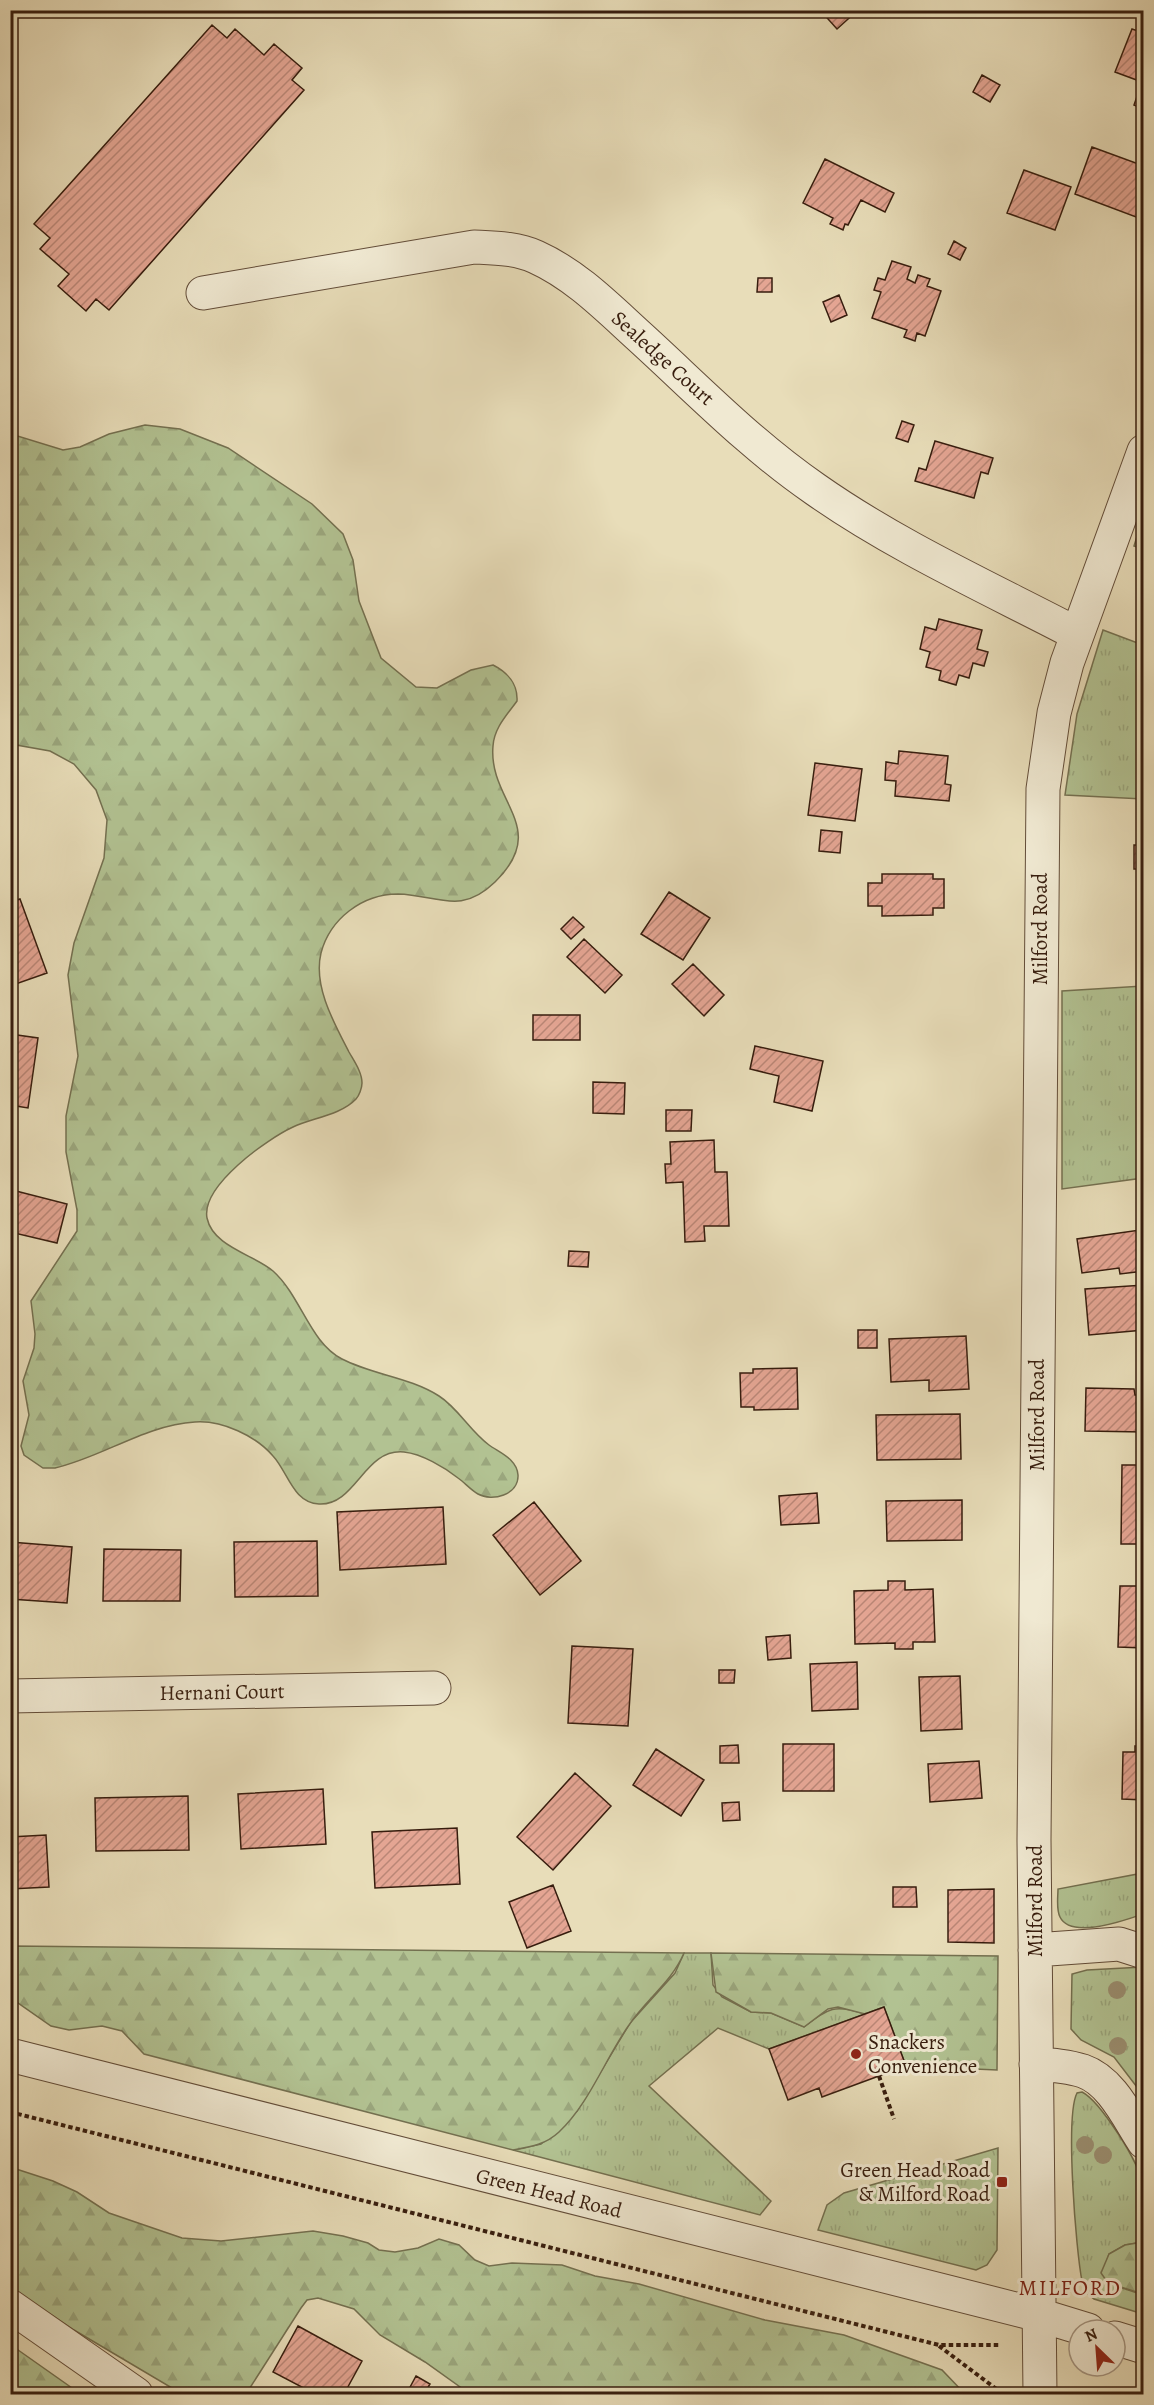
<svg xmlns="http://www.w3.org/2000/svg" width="1154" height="2405" font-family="Alegreya,serif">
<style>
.grass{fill:url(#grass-tufts);stroke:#747050;stroke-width:1.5}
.forest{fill:url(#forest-firs);stroke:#747050;stroke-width:1.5}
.building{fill:url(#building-hatch);stroke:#371d0e;stroke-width:1.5}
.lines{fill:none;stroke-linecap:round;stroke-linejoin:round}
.minor-casing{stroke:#634d39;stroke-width:35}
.path{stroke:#371d0e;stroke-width:4;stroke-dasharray:4.5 3;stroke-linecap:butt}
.minor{stroke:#f0e9d2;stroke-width:33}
.tree{fill:#9b8f71}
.poi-dot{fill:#8f2418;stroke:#f0e9d2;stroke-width:2}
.labels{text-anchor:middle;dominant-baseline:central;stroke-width:6;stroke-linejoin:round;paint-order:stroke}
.street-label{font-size:21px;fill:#371d0e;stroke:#f0e9d2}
.poi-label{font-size:21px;fill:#371d0e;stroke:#f0e9d2;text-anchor:start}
.neighbourhood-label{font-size:22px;letter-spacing:1.5px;fill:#7a1f14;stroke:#f0e9d2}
</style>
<defs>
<pattern id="grass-tufts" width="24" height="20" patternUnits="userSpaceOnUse" patternTransform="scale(1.5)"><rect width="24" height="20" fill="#b2c292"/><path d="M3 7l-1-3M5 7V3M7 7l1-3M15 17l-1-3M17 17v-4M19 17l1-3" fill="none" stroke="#9aa67d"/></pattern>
<pattern id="forest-firs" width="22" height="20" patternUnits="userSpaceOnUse" patternTransform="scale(1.5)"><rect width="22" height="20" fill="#b2c292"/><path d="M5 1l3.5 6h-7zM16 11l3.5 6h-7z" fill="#9aa67d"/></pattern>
<pattern id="building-hatch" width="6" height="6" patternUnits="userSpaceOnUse" patternTransform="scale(1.5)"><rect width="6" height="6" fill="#e4a593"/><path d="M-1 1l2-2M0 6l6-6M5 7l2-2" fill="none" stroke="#ba8676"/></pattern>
</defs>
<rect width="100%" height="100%" fill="#e8ddb9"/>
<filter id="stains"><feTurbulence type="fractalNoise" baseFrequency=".00333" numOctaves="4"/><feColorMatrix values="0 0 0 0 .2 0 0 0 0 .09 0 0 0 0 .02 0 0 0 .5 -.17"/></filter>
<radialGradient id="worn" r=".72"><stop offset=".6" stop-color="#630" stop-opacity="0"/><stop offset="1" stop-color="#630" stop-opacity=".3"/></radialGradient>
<path class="grass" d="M1143,517V549L1134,546Z
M1103,630L1143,645V799L1065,795L1077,714Z
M1143,986V1178L1062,1189V991Z
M1143,1873V1914C1126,1920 1071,1940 1060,1917C1056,1909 1058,1897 1058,1889Z
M684,1953H711L713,1985L722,1997L751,2012L771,2013L804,2027C829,2008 834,2004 865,2014L769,2049L718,2028L649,2086L771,2201L760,2215L513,2150L541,2144L577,2111L630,2023L675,1973Z
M1143,1967V2095L1114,2057L1081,2040L1071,2029L1072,1974L1087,1970Z
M1082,2092C1100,2101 1141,2165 1143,2185C1146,2203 1143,2224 1143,2242L1125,2245L1109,2254L1105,2267L1108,2283L1143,2295V2314L1094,2299L1088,2294L1082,2281C1076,2251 1065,2116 1077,2093Z
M998,2148L997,2250L987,2265L976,2270L818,2230L827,2205L844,2193Z"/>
<path class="forest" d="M145,425L180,429L228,448L312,504L343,534L353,560L359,601L381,658L416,687L437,688L471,670L493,665C507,672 518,684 517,701C507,715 494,728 493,746C488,802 551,827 495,882C460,916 438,895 398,894C362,894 330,919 321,953C313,986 334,1023 349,1052C354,1061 362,1072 362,1083C362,1088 359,1096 356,1099C341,1115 312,1118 293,1127C267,1139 201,1186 207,1218C213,1247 255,1255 273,1271C301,1296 310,1343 342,1359C373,1375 409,1377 439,1396C458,1408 470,1431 489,1445C500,1453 517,1459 518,1475C519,1495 492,1502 478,1494C471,1490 465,1483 458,1478C444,1467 422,1454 404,1452C364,1448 356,1506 319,1504C293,1503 288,1472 273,1456C256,1436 222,1420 195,1422C145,1425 103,1457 55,1468H43L24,1455L21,1446L29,1415L23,1381L34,1348L35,1334L31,1301L77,1231V1210L66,1152V1116L78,1056L68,975L74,943L104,858L107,820L96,790L74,764L50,751L11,744V434L63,450L80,447L109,434Z
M11,1946L684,1953C671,1983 647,1998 629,2025C605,2059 589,2104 559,2132C545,2145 530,2147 513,2150L144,2054L122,2031L102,2026L69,2030L51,2026L11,1998Z
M711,1953L998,1956L997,2070L906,2066L884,2007L865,2014L838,2007L828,2009L804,2027L771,2013L751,2012L716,1992Z
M10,2167L53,2181L77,2192L109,2213L182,2238L221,2241L313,2231L343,2236L368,2243L379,2250L395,2252L418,2248L439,2239L459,2245L475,2260L489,2266L512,2263L562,2265L595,2276L639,2284L765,2320L844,2335L942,2370L965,2394H470L425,2362L380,2335L354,2309L318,2298L307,2300L301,2308L246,2394H182L74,2330L11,2288Z
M1143,2242V2294L1108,2283L1101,2273L1109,2254L1125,2245Z
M11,2345L72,2388L70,2394H11Z"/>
<path class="building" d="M820,10H858L837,29Z
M212,25L227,38L235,29L264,55L274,44L302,68L292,80L304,90L109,310L96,299L86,311L58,286L69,274L40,249L50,238L34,224Z
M1132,29L1144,33V109L1134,105L1142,82L1115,72Z
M982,75L1000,85L990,102L973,92Z
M1092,147L1144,166V220L1075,194Z
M825,159L894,193L885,212L861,200L848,225L845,224L843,230L830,224L833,218L803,203Z
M1024,170L1071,187L1055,230L1007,213Z
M954,241L966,248L960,260L948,254Z
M892,261L911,267L907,279L915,283L918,275L930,279L927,286L941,291L925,336L917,333L915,341L904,337L907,330L872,318L881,292L874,290L878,278L885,280Z
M758,278H772V292H757Z
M839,295L847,315L831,322L823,302Z
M902,421L914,425L908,442L896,438Z
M935,441L993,458L988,474L981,472L974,498L915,481L919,468L926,470Z
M939,619L982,630L977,649L988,652L984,666L973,663L969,678L959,675L956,685L939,680L941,671L926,667L930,652L920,649L925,627L936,630Z
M899,751L948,756L945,784L951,785L949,801L895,796L896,781L885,780L886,762L898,764Z
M815,763L862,769L855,821L808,815Z
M821,830L842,832L840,853L819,851Z
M1134,845H1144V869H1134Z
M882,874H933V879H944V908H933V915L882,916V906H868V883H882Z
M669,892L710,918L683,960L641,934Z
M20,899L47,973L10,986V902Z
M573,917L584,927L571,939L561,929Z
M584,939L622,975L605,993L567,957Z
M693,964L724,995L704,1016L672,984Z
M533,1015H580V1040H533Z
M10,1034L38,1038L28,1108L10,1105Z
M755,1046L823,1061L812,1111L774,1102L779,1076L750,1069Z
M593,1082L625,1083L624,1114L593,1113Z
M666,1110H692L691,1131H666Z
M714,1140L715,1172H727L729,1226H704L705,1241L685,1242L683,1182L666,1183L665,1164H671L670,1142Z
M16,1191L67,1204L57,1243L10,1232V1212Z
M1140,1230L1144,1248V1271L1120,1274L1119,1268L1082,1273L1077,1239Z
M569,1251L589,1252L588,1267L568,1266Z
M1144,1285V1330L1089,1335L1085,1289Z
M858,1330H877V1348H858Z
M966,1336L969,1389L929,1391V1380L891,1382L889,1339Z
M797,1368L798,1409L754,1410V1407H741L740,1373H753V1369Z
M1086,1388L1134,1389L1135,1395H1144V1432L1085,1431Z
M960,1414L961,1459L877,1460L876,1415Z
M1122,1465H1144V1544H1121Z
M817,1493L819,1523L781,1525L779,1496Z
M962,1500V1540L887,1541L886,1501Z
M534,1502L581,1561L540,1595L493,1535Z
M443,1507L446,1564L340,1570L337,1512Z
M317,1541L318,1596L235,1597L234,1542Z
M10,1542L72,1547L67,1603L10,1599Z
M104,1549L181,1550L180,1601H103Z
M888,1581H905V1590L933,1589L935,1642H913V1649H895V1643L855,1644L854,1591L888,1590Z
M1120,1586H1144V1648L1118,1647Z
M790,1635L791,1658L768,1660L766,1637Z
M572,1646L633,1649L628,1726L568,1723Z
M857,1662L858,1709L812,1711L810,1664Z
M719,1670H735L734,1683H719Z
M960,1676L962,1729L921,1731L919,1677Z
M783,1744H834V1791H783Z
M738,1745L739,1763H720V1746Z
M1135,1746H1144V1800L1122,1799L1123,1752H1135Z
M656,1749L704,1780L681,1816L633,1785Z
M979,1761L982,1798L930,1802L928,1764Z
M575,1773L611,1806L553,1870L517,1837Z
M323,1789L326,1844L241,1849L238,1794Z
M188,1796L189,1850L96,1851L95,1798Z
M739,1802L740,1820L723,1821L722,1803Z
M457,1828L460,1884L375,1888L372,1832Z
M46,1835L49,1887L10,1889V1837Z
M553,1885L571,1931L527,1948L509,1902Z
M893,1887H916L917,1907H893Z
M994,1889V1943L948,1942V1890Z
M884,2007L906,2066L822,2097L819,2088L788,2100L769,2049Z
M298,2326L362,2361L344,2394H315L273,2372Z
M416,2376L430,2384L424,2394L408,2391Z"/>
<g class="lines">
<g class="minor-casing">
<path id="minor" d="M203,293L474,247C495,248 516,248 536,257C576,275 608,308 640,337C697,389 751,445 815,489C896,546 989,588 1077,634
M10,1696L434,1688
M1035,1950L1119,1944L1144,1952
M10,2055L1039,2315L1088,2330
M1036,2064C1052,2065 1068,2066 1083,2071C1112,2081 1128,2118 1144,2142
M10,2306L136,2394
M1115,2338L1144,2347
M1040,2394L1034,1840L1043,789L1054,713L1067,663L1144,451"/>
</g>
<path class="path" d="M879,2076L894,2119
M10,2112L939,2345H1000
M939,2346L1003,2394
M1082,2368L1098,2372"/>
<use href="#minor" class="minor"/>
</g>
<g class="tree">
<circle cx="1117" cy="1990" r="9"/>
<circle cx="1118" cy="2046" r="9"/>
<circle cx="1085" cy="2145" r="9"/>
<circle cx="1103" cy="2155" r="9"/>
</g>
<g class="poi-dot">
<circle cx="856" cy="2054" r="6"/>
<rect x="996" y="2176" width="12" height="12" rx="3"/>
</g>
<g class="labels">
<g class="street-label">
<text transform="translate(663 358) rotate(42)">Sealedge Court</text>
<text transform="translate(1040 929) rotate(-90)">Milford Road</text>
<text transform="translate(1037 1415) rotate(-90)">Milford Road</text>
<text transform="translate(222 1692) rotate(-1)">Hernani Court</text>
<text transform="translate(1035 1901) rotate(-90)">Milford Road</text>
<text transform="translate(549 2193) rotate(14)">Green Head Road</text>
</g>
<g class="poi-label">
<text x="868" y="2042">Snackers<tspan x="868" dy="24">Convenience</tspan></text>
<text x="990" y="2170" text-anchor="end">Green Head Road<tspan x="990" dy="24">&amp; Milford Road</tspan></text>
</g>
<g class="neighbourhood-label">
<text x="1070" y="2288">MILFORD</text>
</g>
</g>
<rect width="1154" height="2405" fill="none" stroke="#e8ddb9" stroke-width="36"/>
<rect x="12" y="12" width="1130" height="2381" fill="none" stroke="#371d0e" stroke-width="3"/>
<rect x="18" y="18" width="1118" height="2369" fill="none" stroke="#371d0e" stroke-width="1.5"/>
<g transform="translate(1097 2348) rotate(335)"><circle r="28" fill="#f0e9d2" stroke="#a69784" stroke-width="1.5"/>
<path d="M0-4.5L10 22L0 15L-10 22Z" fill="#8f2418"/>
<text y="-9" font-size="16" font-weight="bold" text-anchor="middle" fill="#371d0e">N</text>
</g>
<rect width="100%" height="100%" filter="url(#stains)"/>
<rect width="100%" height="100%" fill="url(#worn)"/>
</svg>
